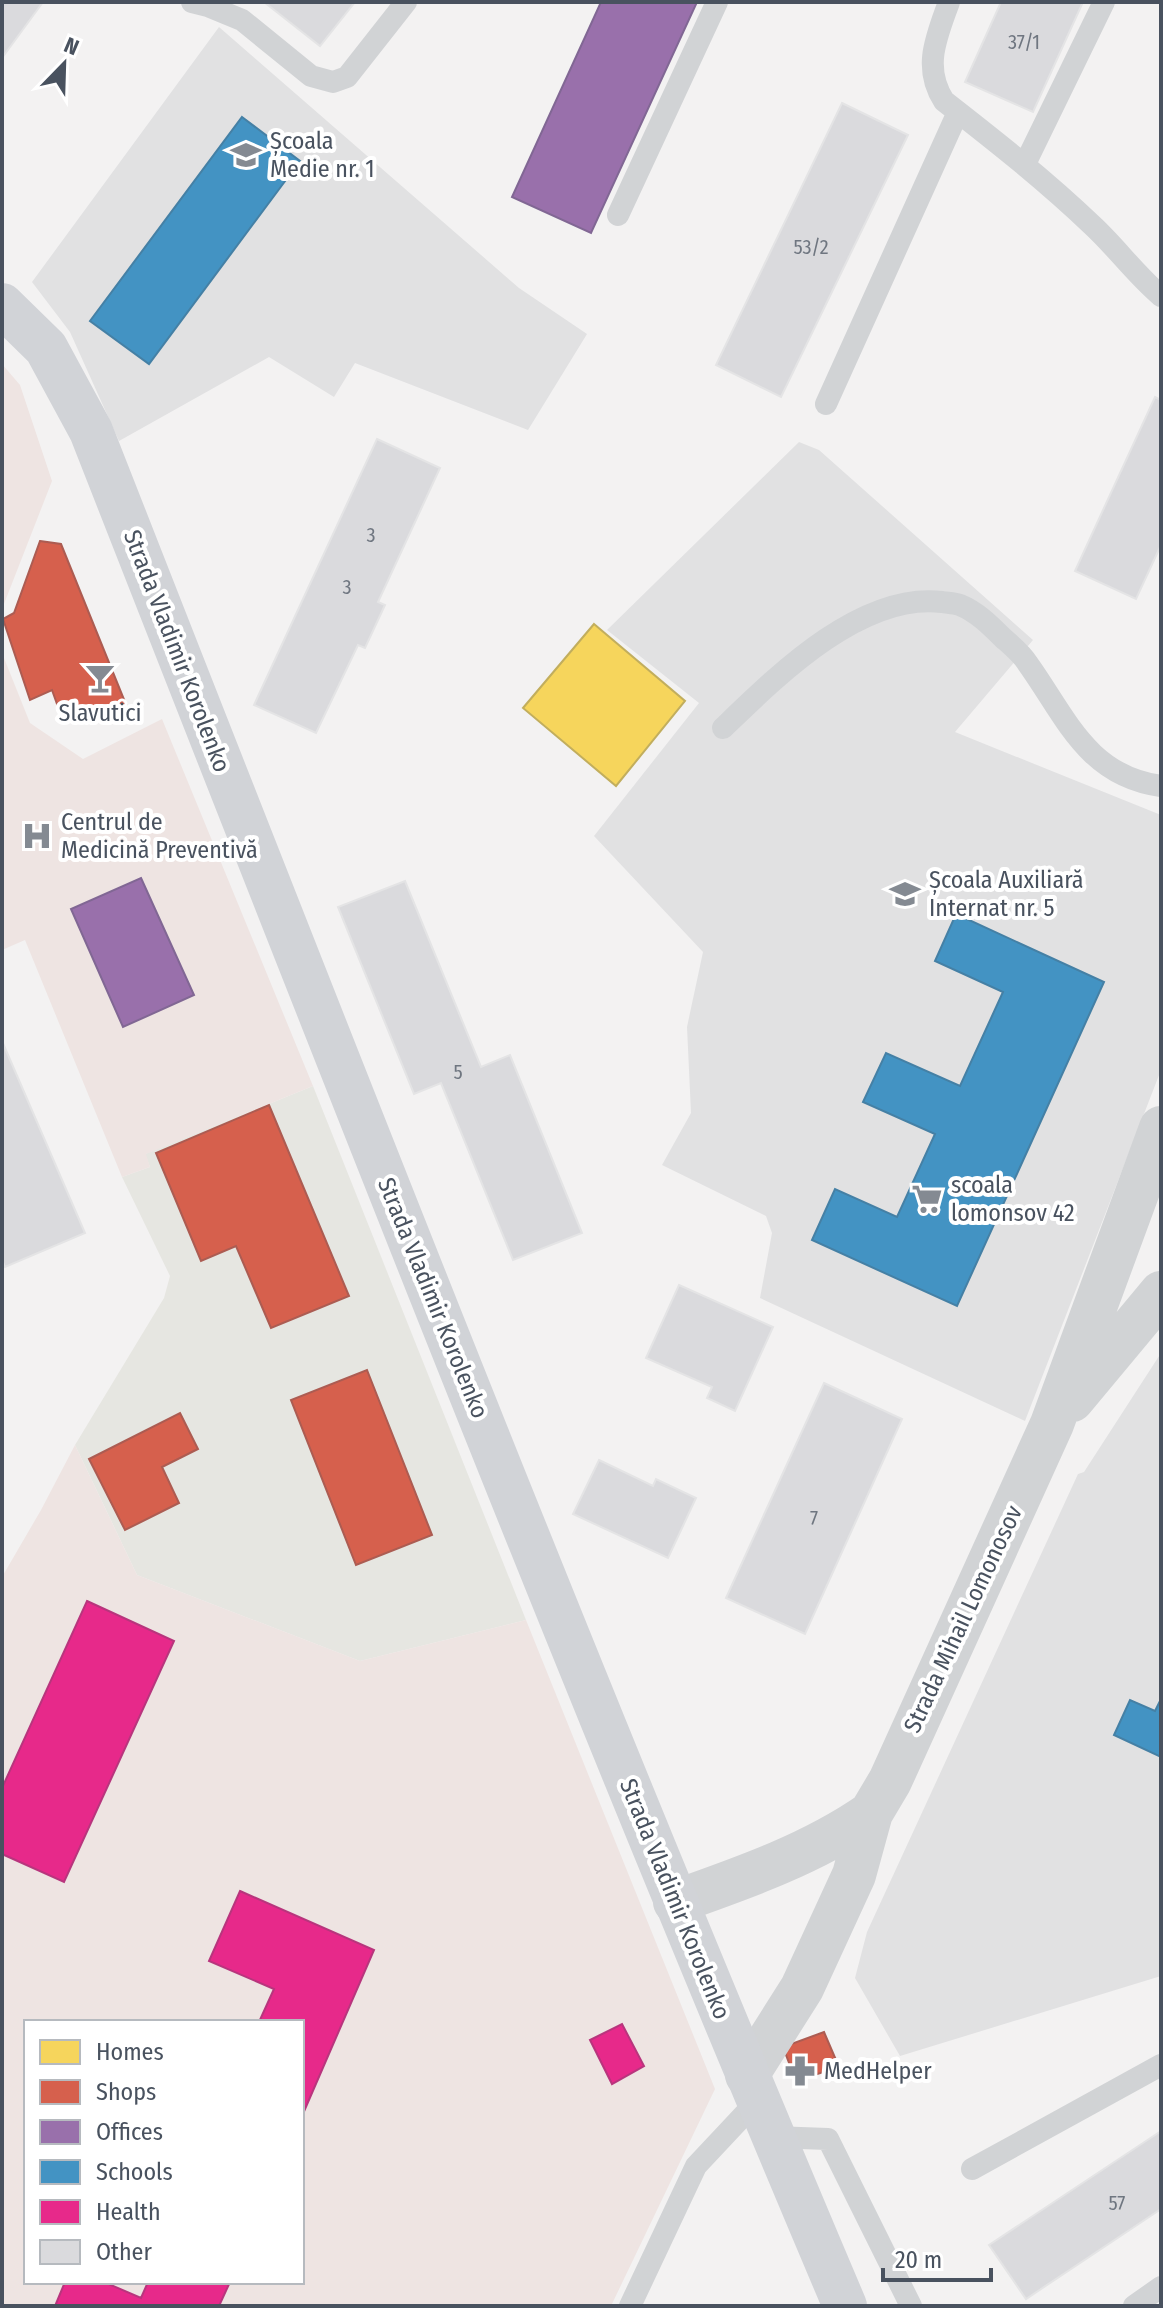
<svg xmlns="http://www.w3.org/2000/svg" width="1163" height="2308" font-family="'Fira Sans Condensed',sans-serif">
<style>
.commercial{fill:#e6e6e1}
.education{fill:#e1e1e2}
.medical{fill:#eee4e2;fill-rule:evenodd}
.homes{fill:#f6d55c;stroke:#c2ae5d;stroke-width:2}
.shops{fill:#d6604d;stroke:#ac5c52;stroke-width:2}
.offices{fill:#9970ab;stroke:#816794;stroke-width:2}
.schools{fill:#4393c3;stroke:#4580a5;stroke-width:2}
.health{fill:#e7298a;stroke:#b8357d;stroke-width:2}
.building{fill:#dadadd;stroke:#e4e4e5;stroke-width:2}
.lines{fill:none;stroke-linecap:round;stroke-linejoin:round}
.lane{stroke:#d1d3d5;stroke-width:22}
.street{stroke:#d1d3d5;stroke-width:44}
.secondary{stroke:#d1d3d7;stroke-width:44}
.labels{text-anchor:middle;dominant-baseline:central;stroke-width:8;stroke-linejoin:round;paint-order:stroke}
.number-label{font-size:20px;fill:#6f7680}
.poi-label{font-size:24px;fill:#49525f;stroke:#fff;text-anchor:start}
.street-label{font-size:24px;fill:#49525f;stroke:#fff}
</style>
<rect width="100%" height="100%" fill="#f3f2f2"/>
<path class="commercial" d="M313,1086L526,1620L360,1661L137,1575L75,1445L164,1298L170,1276L122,1177L150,1167L145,1154Z"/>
<path class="education" d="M219,27L519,288L587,334L528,430L355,363L334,397L269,357L119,441L70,332L32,282Z
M799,442L819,450L1033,640L955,732L1161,815V1070L1025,1421L760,1298L772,1233L766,1216L662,1165L691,1113L687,1027L703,952L594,836L699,703L607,630Z
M1161,1353V1976L900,2056L855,1978L867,1932L1078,1474L1084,1472Z"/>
<path class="medical" d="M2,364L20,385L52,481L2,609Z
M2,653L30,723L83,759L162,719L313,1086L146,1154L150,1167L122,1177L25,940L2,950Z
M75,1445L137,1575L360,1661L526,1620L715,2089L611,2306H2V1577L41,1510ZM26,2022H302V2282H26Z"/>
<path class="homes" d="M594,624L685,701L616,786L523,708Z"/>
<path class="shops" d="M40,541L61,544L127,707L87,722L81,710L62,718L52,690L30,700L3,619L14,613Z
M269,1105L349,1296L271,1328L236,1246L201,1261L156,1153Z
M367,1370L432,1535L356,1565L291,1400Z
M180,1413L198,1449L162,1467L179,1503L125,1530L89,1459Z
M824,2032L839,2067L796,2081L783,2047Z"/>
<path class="offices" d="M601,2H697L591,233L512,197Z
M141,878L194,995L123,1027L71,909Z"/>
<path class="schools" d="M242,117L300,161L149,364L90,321Z
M956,914L1104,982L957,1306L812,1240L835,1189L897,1217L935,1134L863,1102L886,1053L960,1086L1003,992L935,961Z
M1161,1699V1757L1114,1735L1130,1700L1155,1711Z"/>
<path class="health" d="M87,1601L174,1641L64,1882L2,1854V1788Z
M240,1891L374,1950L302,2116V2022H259L274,1989L209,1961Z
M622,2024L644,2066L612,2084L590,2040Z
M65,2282H104L141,2298L148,2282H230L219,2306H55Z"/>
<path class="building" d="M2,2H43L2,58Z
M264,2H355L320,46Z
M1001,2H1083L1033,112L965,82Z
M842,103L908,135L781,397L716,365Z
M1155,397L1161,400V545L1136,599L1075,571Z
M377,439L440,468L378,602L385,605L365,648L358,645L316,733L254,705Z
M405,881L481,1067L510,1055L582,1233L513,1260L441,1083L414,1094L338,907Z
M2,1041L85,1233L5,1267L2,1260Z
M679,1285L773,1327L735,1411L707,1398L712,1387L646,1358Z
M824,1383L902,1419L805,1634L726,1598Z
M599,1460L653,1486L656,1479L696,1498L668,1558L573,1514Z
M1161,2131V2209L1026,2299L989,2245Z"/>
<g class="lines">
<path class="lane" d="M192,2L208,6L242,20L311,76L333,82L347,77L406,2
M949,2C937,36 922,67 944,101C994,140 1045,180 1092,225C1116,247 1135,274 1161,296
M1025,164L1104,2
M618,215L717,2
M826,404L958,112
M723,728C777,676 861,592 942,602C948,603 954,603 960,605C977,612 990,625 1003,638C1012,646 1022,654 1028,664C1066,717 1087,776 1161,786
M773,2137L828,2139L911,2306
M972,2169L1161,2065
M630,2306L696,2166L757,2101
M1134,2306L1161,2287"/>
<path class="street" d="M1072,1400L1161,1293
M675,1902C743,1878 812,1854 871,1813
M747,2075L802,1988L854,1875L871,1813L890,1781L1052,1424L1161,1128"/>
<path class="secondary" d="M2,305L46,348L91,431C337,1058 582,1686 845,2306"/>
</g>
<defs>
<g id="school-bare" transform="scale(2.4)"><path d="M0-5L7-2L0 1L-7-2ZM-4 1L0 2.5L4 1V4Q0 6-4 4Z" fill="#848a92" stroke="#fff" stroke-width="2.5" paint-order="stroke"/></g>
<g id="bar-bare" transform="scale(2.4)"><path d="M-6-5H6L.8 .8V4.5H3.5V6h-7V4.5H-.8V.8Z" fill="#848a92" stroke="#fff" stroke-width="2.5" paint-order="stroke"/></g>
<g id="hospital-bare" transform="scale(2.4)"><path d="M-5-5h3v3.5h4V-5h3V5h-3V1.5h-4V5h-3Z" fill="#848a92" stroke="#fff" stroke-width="2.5" paint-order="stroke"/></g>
<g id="supermarket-bare" transform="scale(2.4)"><path d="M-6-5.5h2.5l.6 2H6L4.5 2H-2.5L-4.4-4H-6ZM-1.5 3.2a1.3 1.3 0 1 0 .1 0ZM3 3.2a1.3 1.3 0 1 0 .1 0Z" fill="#848a92" stroke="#fff" stroke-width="2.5" paint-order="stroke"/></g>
<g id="pharmacy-bare" transform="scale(2.4)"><path d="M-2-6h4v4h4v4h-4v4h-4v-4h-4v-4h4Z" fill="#848a92" stroke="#fff" stroke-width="2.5" paint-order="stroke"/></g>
</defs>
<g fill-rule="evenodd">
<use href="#school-bare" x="246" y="155"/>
<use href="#bar-bare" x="100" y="678"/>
<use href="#hospital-bare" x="37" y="836"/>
<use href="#school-bare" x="905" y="894"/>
<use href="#supermarket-bare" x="927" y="1199"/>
<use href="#pharmacy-bare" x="800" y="2071"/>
</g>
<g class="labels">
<g class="number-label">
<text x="1024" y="42">37/1</text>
<text x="811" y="247">53/2</text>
<text x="371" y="535">3</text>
<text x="347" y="587">3</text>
<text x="458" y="1072">5</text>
<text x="814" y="1518">7</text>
<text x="1117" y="2203">57</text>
</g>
<g class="poi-label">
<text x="270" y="141">Școala<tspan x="270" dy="28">Medie nr. 1</tspan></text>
<text x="100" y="713" text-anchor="middle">Slavutici</text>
<text x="61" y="822">Centrul de<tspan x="61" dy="28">Medicină Preventivă</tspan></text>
<text x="929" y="880">Școala Auxiliară<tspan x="929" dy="28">Internat nr. 5</tspan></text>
<text x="951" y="1185">scoala<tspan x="951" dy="28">lomonsov 42</tspan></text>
<text x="824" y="2071">MedHelper</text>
</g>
<g class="street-label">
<text transform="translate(177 651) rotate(69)">Strada Vladimir Korolenko</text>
<text transform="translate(433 1298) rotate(68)">Strada Vladimir Korolenko</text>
<text transform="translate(963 1619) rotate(-65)">Strada Mihail Lomonosov</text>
<text transform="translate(675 1899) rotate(68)">Strada Vladimir Korolenko</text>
</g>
</g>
<rect width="1163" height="2308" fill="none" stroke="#49525f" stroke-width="8"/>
<rect x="24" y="2020" width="280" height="264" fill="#ffffff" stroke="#b6babf" stroke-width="2"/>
<rect x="40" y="2040" width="40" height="24" fill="#f6d55c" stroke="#b6babf" stroke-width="2"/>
<text x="96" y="2060" font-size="24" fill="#49525f">Homes</text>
<rect x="40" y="2080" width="40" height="24" fill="#d6604d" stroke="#b6babf" stroke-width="2"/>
<text x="96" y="2100" font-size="24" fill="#49525f">Shops</text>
<rect x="40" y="2120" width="40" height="24" fill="#9970ab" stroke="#b6babf" stroke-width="2"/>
<text x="96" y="2140" font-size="24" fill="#49525f">Offices</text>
<rect x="40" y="2160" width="40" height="24" fill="#4393c3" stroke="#b6babf" stroke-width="2"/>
<text x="96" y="2180" font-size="24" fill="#49525f">Schools</text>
<rect x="40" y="2200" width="40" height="24" fill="#e7298a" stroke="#b6babf" stroke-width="2"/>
<text x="96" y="2220" font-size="24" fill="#49525f">Health</text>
<rect x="40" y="2240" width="40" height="24" fill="#dadadd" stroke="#b6babf" stroke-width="2"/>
<text x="96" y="2260" font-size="24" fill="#49525f">Other</text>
<g transform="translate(64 64) rotate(23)" stroke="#ffffff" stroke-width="6" paint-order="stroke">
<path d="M0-6L14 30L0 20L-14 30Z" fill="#49525f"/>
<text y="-12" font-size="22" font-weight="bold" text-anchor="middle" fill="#49525f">N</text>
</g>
<path d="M883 2268v12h108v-12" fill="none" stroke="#49525f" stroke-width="4"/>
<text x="895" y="2268" font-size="24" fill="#49525f" stroke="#ffffff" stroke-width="6" paint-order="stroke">20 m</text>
</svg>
